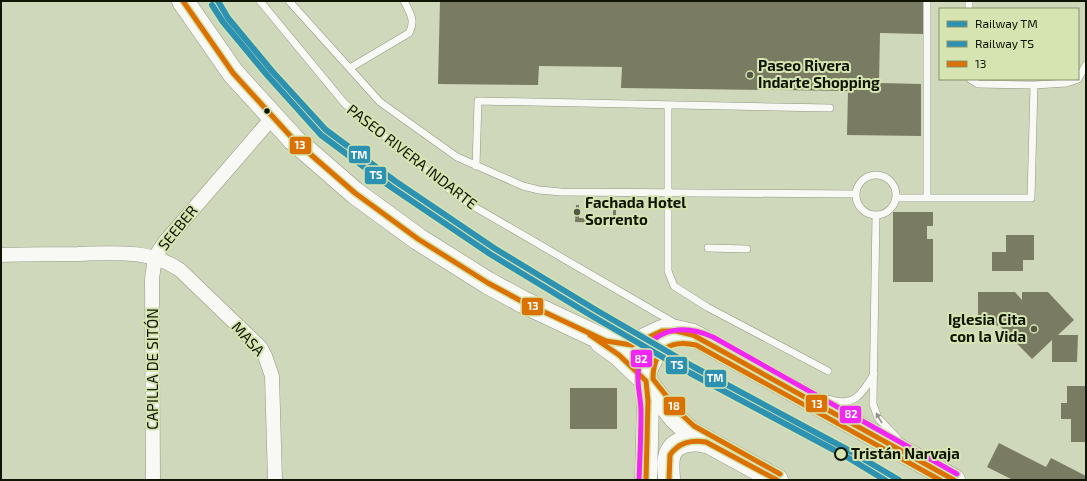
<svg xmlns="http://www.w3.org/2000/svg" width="1087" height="481" font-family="'Exo 2',sans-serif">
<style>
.building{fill:#797b62}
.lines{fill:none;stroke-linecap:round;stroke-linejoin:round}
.lane-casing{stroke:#919781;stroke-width:8}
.street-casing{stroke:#919781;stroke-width:15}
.primary-casing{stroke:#919781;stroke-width:23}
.lane{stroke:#f8f9f5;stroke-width:7}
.street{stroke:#f8f9f5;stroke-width:14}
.primary{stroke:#f8f9f5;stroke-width:22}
.bus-1-casing{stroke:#d5e4b0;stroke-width:8}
.bus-2-casing{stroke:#d5e4b0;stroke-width:8}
.bus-3-casing{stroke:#d5e4b0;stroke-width:8}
.bus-1{stroke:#db7100;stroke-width:5}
.bus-2{stroke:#db7100;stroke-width:5}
.bus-3{stroke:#f226f2;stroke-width:5}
.rail-1-casing{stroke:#d5e4b0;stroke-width:9}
.rail-2-casing{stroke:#d5e4b0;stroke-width:9}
.rail-1{stroke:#2d92b2;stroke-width:6}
.rail-2{stroke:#2d92b2;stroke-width:6}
.oneway{fill:#909288}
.poi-dot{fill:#535944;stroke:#d5e4b0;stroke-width:1.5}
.bus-dot{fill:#101503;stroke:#d5e4b0;stroke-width:1.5}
.stop-dot{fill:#d5e4b0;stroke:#101503;stroke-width:2}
.labels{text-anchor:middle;stroke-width:4;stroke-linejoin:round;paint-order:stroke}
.poi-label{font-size:15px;font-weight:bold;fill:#101503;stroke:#d5e4b0;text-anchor:start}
.street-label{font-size:15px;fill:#101503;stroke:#d5e4b0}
.stop-label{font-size:15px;font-weight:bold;fill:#101503;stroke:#d5e4b0;text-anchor:start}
.line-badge{stroke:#d5e4b0;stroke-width:1.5}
.badge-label{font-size:11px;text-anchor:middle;font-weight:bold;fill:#fff}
</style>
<rect width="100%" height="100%" fill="#d0d8bc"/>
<path class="building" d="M440,1H923V34L880,33L879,83L921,84V136L847,135L848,91L621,88L622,67L539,66L538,85L438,84Z
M613,201H616V223L575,222L576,205H579V218L613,219Z
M893,212H933V226H927V239H933V282H893Z
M1006,235H1034V260H1023V271H992V252H1006Z
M978,292H1015L1022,300V292H1048L1074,320L1058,335H1078L1077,362H1052V340L1032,359L999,325L997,326L989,318L985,322L978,315Z
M1067,386H1086V442H1071V419H1061V403H1067Z
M570,388H617V429H570Z
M999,443L1046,467L1051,458L1086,476V480H1013L987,467Z"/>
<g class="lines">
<defs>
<path id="lane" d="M260,1L345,104L461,199L676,324
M289,1L380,102L457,157L523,186L539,190L561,192L855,194
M969,9V1
M350,68L409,33C416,21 410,13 404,1
M970,79L978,84L1034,85
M1078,79L1086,65
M668,105V271L674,286L707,307L828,371
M476,166L478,101L830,108
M856 195a20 20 0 1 1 40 0a20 20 0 1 1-40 0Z
M896,198H1031L1034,85L1067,83L1078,79
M927,198V1
M876,215L873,404L878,418L897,438
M708,248L747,249
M828,399C854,408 862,394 874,374"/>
<path id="street" d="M1,255C27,254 52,254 78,254C113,253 150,249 180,270L260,347L265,356L272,376L275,480
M153,480L152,279L155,257L164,243L272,118"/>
<path id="primary" d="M183,1L233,73L294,140L355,193L418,239L488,283L523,302L606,341L632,345L662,331H676L693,335L954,480
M601,342L619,355L646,381L675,418L690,432L777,480
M646,480L648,401L646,370L658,346L666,339L676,335
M669,480C669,472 667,462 670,454C675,440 694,439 706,442"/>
</defs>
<use href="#lane" class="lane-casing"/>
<use href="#street" class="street-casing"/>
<use href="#primary" class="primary-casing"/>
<use href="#lane" class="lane"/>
<use href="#street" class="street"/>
<use href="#primary" class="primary"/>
<defs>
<path id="bus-1" d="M183,1L233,73L294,140L355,193L418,239L488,283L523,302L606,341L632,345L662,331H676L693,335L954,480
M590,335L619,355L646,381L648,401L646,480
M669,480L670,455C679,442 691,440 706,442L777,480"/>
<path id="bus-2" d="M780,474L694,426L680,413L653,379C653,350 670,339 696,345L940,480"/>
<path id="bus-3" d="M639,480C640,457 641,435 641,412C641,399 637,386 638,373C643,330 679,322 713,337L957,474"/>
</defs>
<use href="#bus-1" class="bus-1-casing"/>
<use href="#bus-2" class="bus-2-casing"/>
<use href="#bus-3" class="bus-3-casing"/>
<use href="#bus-1" class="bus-1"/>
<use href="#bus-2" class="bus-2"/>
<use href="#bus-3" class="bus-3"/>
<defs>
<path id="rail-1" d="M218,1L228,18L272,71L326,130L395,181L494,248L596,310L694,367L850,451L899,480"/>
<path id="rail-2" d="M212,5L223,22L267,75L321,135L391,187L490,254L592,316L690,373L847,457L885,480"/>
</defs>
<use href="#rail-1" class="rail-1-casing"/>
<use href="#rail-2" class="rail-2-casing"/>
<use href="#rail-1" class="rail-1"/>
<use href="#rail-2" class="rail-2"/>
</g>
<defs><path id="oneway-solid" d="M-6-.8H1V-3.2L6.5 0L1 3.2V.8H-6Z"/></defs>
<use class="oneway" href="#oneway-solid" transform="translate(879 418) rotate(-120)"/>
<g class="poi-dot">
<circle cx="750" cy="75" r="4"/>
<circle cx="577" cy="212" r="4"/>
<circle cx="1034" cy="329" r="4"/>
</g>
<circle class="bus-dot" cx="267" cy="111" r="3.5"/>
<circle class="stop-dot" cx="841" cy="454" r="6"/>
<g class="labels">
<g class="poi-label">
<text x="758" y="71">Paseo Rivera<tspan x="758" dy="17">Indarte Shopping</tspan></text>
<text x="585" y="208">Fachada Hotel<tspan x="585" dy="17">Sorrento</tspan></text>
<text x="1026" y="325" text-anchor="end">Iglesia Cita<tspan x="1026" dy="17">con la Vida</tspan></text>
</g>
<g class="street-label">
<text transform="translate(412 157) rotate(38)" y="5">PASEO RIVERA INDARTE</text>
<text transform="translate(178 228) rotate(-51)" y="5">SEEBER</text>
<text transform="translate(248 339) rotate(48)" y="5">MASA</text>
<text transform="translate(153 369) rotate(-90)" y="5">CAPILLA DE SITÓN</text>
</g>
<g class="stop-label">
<text x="851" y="459">Tristán Narvaja</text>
</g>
</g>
<g class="line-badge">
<rect x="289" y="136" width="23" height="19" rx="4" fill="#db7100"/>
<rect x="348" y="145" width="23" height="19" rx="4" fill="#2d92b2"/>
<rect x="364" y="166" width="23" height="19" rx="4" fill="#2d92b2"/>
<rect x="521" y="297" width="23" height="19" rx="4" fill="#db7100"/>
<rect x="630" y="349" width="23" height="19" rx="4" fill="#f226f2"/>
<rect x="665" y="356" width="23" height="19" rx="4" fill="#2d92b2"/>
<rect x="704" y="369" width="23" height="19" rx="4" fill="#2d92b2"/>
<rect x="805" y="394" width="23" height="19" rx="4" fill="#db7100"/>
<rect x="663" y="396" width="23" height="20" rx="4" fill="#db7100"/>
<rect x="839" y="405" width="23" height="19" rx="4" fill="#f226f2"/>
</g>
<g class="badge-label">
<text x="300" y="149">13</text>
<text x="359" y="159">TM</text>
<text x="376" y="179">TS</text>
<text x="533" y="310">13</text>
<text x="641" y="363">82</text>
<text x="677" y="369">TS</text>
<text x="715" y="382">TM</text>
<text x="817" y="408">13</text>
<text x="674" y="410">18</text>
<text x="851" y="418">82</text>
</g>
<rect width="1087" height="481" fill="none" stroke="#101503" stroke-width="4"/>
<rect x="939" y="8" width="140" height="72" fill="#d5e4b0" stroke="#86916b"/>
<rect x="947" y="21" width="20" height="6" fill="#2d92b2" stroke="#86916b"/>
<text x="975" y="28" font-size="12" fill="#101503">Railway TM</text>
<rect x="947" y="41" width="20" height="6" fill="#2d92b2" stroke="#86916b"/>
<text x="975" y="48" font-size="12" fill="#101503">Railway TS</text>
<rect x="947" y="61" width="20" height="6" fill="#db7100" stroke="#86916b"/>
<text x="975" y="68" font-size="12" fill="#101503">13</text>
</svg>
